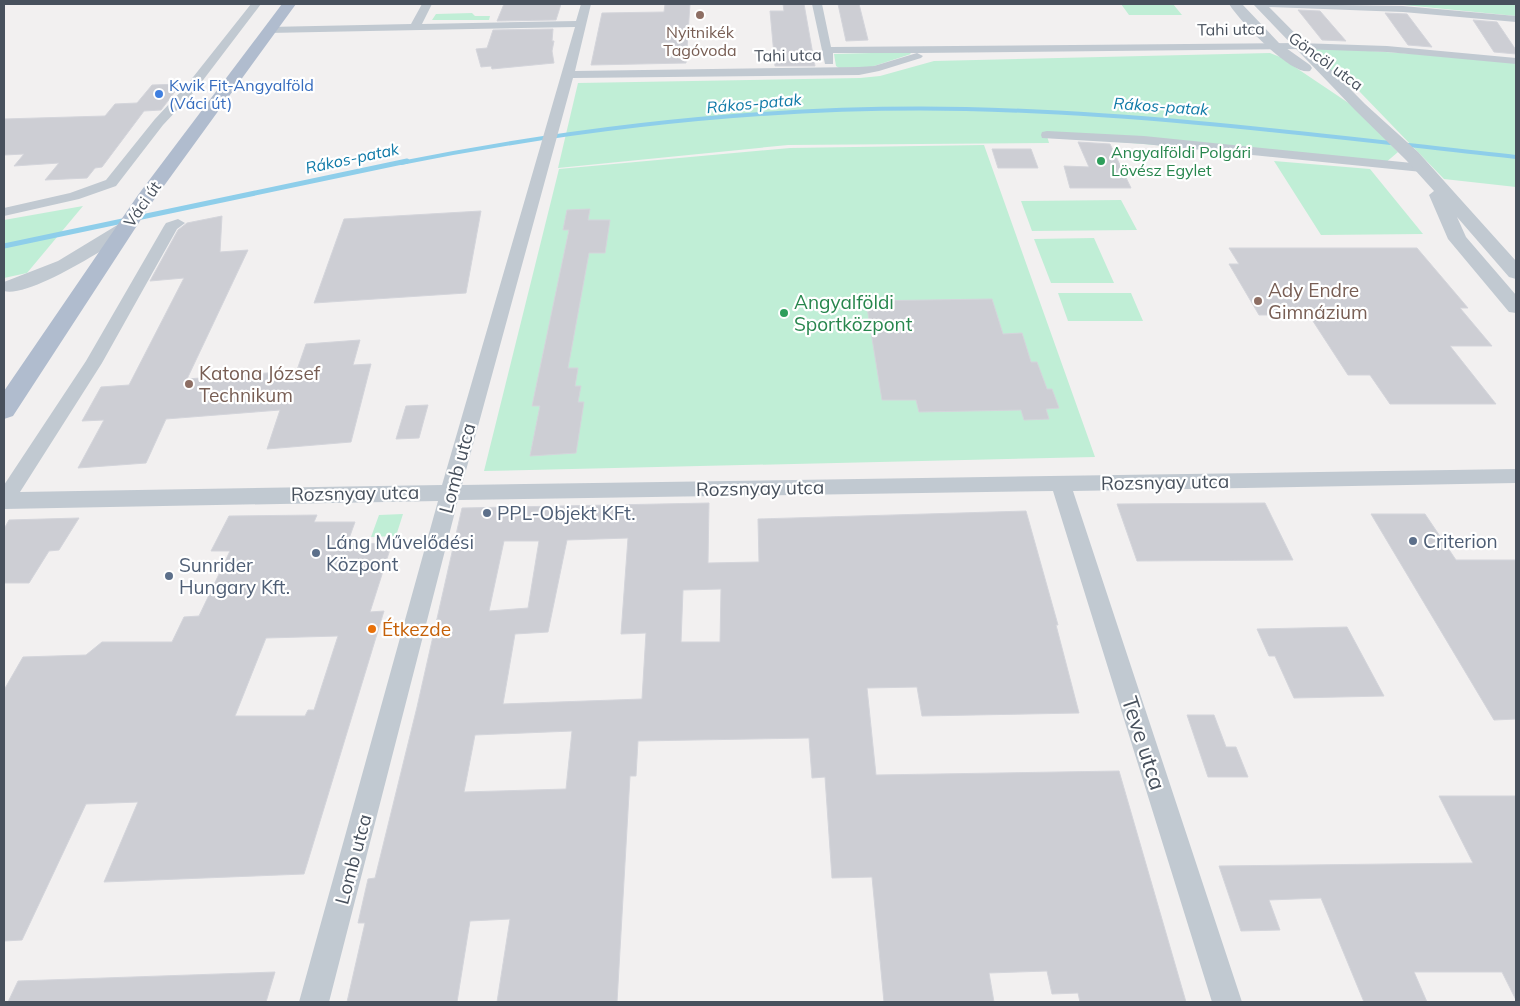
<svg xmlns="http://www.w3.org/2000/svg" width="1520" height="1006" font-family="Mulish,sans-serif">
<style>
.green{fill:#c0eed6}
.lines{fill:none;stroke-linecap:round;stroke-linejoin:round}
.stream-far1{stroke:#8eceea;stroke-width:4}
.stream{stroke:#8eceea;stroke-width:5}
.building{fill:#cdced4;stroke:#d4d5db;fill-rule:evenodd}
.minor{fill:#c1c9d1;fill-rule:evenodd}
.tertiary{fill:#c1c9d1;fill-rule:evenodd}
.primary{fill:#b0bcce;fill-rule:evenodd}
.education-dot{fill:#8d6e63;stroke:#fff;stroke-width:2}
.shop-dot{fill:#3f7fe0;stroke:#fff;stroke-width:2}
.leisure-dot{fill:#2e9e5b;stroke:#fff;stroke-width:2}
.service-dot{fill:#5c6f8a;stroke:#fff;stroke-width:2}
.food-dot{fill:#e8710a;stroke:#fff;stroke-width:2}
.labels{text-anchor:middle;stroke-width:4.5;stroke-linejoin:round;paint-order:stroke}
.far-street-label{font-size:16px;fill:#48515d;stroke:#fff}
.far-education-label{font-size:16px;fill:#785e54;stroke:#fff}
.far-shop-label{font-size:16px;fill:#366cbe;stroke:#fff;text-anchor:start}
.far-water-label{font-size:16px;font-style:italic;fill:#107aa8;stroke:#fff}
.far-leisure-label{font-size:16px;fill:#27864d;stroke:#fff;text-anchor:start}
.education-label{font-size:19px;fill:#785e54;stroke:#fff;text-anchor:start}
.leisure-label{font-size:19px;fill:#27864d;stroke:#fff;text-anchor:start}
.street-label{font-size:19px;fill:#48515d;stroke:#fff}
.service-label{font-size:19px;fill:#4e5e75;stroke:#fff;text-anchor:start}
.food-label{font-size:19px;fill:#c56008;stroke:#fff;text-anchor:start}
.near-street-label{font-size:22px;fill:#48515d;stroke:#fff}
</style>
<rect width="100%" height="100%" fill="#f2f0f0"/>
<path class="green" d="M1121,4H1173L1182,15H1129Z
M1402,4H1516V16L1404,5Z
M472,13L475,16H490L489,20H432L436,14Z
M1299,46L1516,61V187L1444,179L1359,91L1333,81Z
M909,52L911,54L871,67L839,68L836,66L834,54Z
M1270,53L1280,57L1353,106L1398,152L1384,164L1047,136L1049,143L788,145L558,168L578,83L860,78L880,76L934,61Z
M984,145L1095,457L484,471L559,169L790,148Z
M1274,161L1370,169L1423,234L1321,235Z
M1121,200L1137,230L1032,231L1021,201Z
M83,206L27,273L4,278V220Z
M1094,238L1114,283H1051L1034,239Z
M1058,293H1131L1143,321H1068Z
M403,514L396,536L371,537L379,515Z"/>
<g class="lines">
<path class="stream-far1" d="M401,163C587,126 776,105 966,109C1150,113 1333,137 1516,157"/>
<path class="stream" d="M4,246L407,161"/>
</g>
<path class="building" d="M504,4H561L556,20L497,21Z
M665,4H690L686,63L591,65L602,13L664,12Z
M783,4H804L815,66H775L770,11H784Z
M838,4H859L868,40L846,41Z
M1298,10L1320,11L1346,41L1322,40Z
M1385,13L1407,14L1432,47L1408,45Z
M1473,20L1497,22L1516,50V54L1494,52Z
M553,29L552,41H554L552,51L554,63L492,69L491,66L481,67L476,49L487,48L493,30Z
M181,84L161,110L144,111L102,167L95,168L87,178L45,180L59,163L14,166L24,154L4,155V119L105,116L115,104L137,103L152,85Z
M1078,142L1110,144L1131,188H1070L1064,166L1089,167Z
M992,149H1031L1038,168H998Z
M590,209L588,220H610L605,253H589L568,368H578L575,386H581L578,402H584L576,453L530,456L540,406H532L569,230H563L567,210Z
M481,211L466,293L314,303L344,219Z
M222,216L220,252L248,250L187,379L293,371L297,370L306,344L360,340L353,365L371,364L351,442L267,449L280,410L166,419L146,463L78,468L104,420L82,421L101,387L129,385L184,278L150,281L178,230L187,223Z
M1229,248H1417L1468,308H1460L1492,346H1450L1496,404H1390L1370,375H1348L1309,315H1259L1229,264H1239Z
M992,299L1003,334L1022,333L1031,362H1037L1047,389H1052L1059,408L1046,409L1049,419L1024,420L1021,410L919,412L916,400H882L866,301Z
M428,405L419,438L396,439L406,406Z
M709,503L708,563L759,562L758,519L1026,511L1058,625H1056L1079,713L922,716L917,687L867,688L876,775L1119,771L1186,1002H1080L1078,993L1052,994L1047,971L989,973L994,1002H884L872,877L832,878L825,777L812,778L809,738L638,741L636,776H630L617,1002H497L510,919L470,921L457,1002H347L365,923H358L368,879L375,878L417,707L462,508ZM628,538L621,634L646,633L642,699L503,704L515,634L548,632L567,540ZM504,541H539L528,608L489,611ZM721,589L720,642H681L683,590ZM572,731L566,789L464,792L475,735Z
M1265,503L1293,560L1137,561L1117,504Z
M1371,514H1425L1456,560H1516V719L1494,720Z
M317,515L314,522H355L347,544L392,543L370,612L384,611L304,874L104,882L138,802L86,804L22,940L4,941V690L23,657L86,655L102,642H172L184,617L199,616L230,551H211L229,516ZM338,636L314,710H308L305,716H235L266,638Z
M79,518L59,550L49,551L29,583H4V529L9,520Z
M1347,627L1384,696L1294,698L1275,656H1269L1257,629Z
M1187,715H1214L1226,747H1236L1248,777H1208Z
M1439,796H1516V1000L1502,972H1414L1427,1002H1364L1321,898L1269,900L1280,930L1241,931L1219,866L1473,863Z
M275,972L266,1002H8L18,981Z"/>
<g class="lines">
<path class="minor" d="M251,4H261L194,92L163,125L116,186L79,199L4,216V208L70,193L106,180L155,119L186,86Z
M422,4H432L422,24L576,21L581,4H591L575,71L859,67L874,66L917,53H833V64H825L812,4H822L831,47L1299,43L1387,46L1516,58V64L1387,52L1299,49L917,53L923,56L921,58L879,71L859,75L573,78L462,485L1516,469V483L1073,491L1242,1002H1212L1053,491L458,500L329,1002H299L438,501L4,509V485L86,361L164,226L166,223L178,219L185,223L177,229L102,363L20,492L442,485L575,27L268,33L263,30L268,27L411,24Z
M1263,4L1403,6L1516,16V22L1403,12L1268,7Z
M1047,131L1144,136L1422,164L1429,168L1422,172L1144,144L1042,138L1041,135L1042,132Z"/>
<path class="tertiary" d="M1229,4H1242L1279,43L1310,65L1312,68L1310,71C1291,76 1239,20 1229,4Z
M1253,4H1266L1365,104L1418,152L1516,261V279L1509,277L1457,217L1466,237L1516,295V313L1509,312L1448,239L1429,195L1434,191L1406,160L1355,110Z
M125,222L131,224L134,228L131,232C108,247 29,298 4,291V282L58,261L119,224Z"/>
<path class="primary" d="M282,4H296L153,201L13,416L4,419V391L138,195Z"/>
</g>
<g class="education-dot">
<circle cx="700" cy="15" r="5"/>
<circle cx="1258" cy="301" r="5"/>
<circle cx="189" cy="384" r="5"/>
</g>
<circle class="shop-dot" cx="159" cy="94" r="5"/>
<g class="leisure-dot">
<circle cx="1101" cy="161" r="5"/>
<circle cx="784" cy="313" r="5"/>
</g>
<g class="service-dot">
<circle cx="487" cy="513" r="5"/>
<circle cx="1413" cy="541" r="5"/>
<circle cx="316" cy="553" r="5"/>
<circle cx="169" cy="576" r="5"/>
</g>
<circle class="food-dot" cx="372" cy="629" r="5"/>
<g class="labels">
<g class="far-street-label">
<text transform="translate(1231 29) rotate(-1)" y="6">Tahi utca</text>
<text transform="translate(788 55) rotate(-1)" y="6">Tahi utca</text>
<text transform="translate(1326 61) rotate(36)" y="6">Göncöl utca</text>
<text transform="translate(142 204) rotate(-55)" y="6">Váci út</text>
</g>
<g class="far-education-label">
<text x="700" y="38">Nyitnikék<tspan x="700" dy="18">Tagóvoda</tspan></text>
</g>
<g class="far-shop-label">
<text x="169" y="91">Kwik Fit-Angyalföld<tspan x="169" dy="18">(Váci út)</tspan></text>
</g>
<g class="far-water-label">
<text transform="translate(754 103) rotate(-5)" y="6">Rákos-patak</text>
<text transform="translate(1161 106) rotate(4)" y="6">Rákos-patak</text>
<text transform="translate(352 158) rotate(-12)" y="6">Rákos-patak</text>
</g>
<g class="far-leisure-label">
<text x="1111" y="158">Angyalföldi Polgári<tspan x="1111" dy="18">Lövész Egylet</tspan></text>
</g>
<g class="education-label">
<text x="1268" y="297">Ady Endre<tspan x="1268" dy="22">Gimnázium</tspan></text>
<text x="199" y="380">Katona József<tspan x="199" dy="22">Technikum</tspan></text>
</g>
<g class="leisure-label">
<text x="794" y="309">Angyalföldi<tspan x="794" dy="22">Sportközpont</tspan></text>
</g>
<g class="street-label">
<text transform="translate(457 468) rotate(-75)" y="7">Lomb utca</text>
<text transform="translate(1165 482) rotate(-1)" y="7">Rozsnyay utca</text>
<text transform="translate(760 488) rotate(-1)" y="7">Rozsnyay utca</text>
<text transform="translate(355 493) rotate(-1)" y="7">Rozsnyay utca</text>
<text transform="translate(353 859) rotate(-75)" y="7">Lomb utca</text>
</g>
<g class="service-label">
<text x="497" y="520">PPL-Objekt KFt.</text>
<text x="1423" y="548">Criterion</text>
<text x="326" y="549">Láng Művelődési<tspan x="326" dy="22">Központ</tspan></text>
<text x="179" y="572">Sunrider<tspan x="179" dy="22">Hungary Kft.</tspan></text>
</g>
<g class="food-label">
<text x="382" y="636">Étkezde</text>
</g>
<g class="near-street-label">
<text transform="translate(1144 743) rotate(72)" y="8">Teve utca</text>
</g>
</g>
<rect width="1520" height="1006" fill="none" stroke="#48515d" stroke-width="10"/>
</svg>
